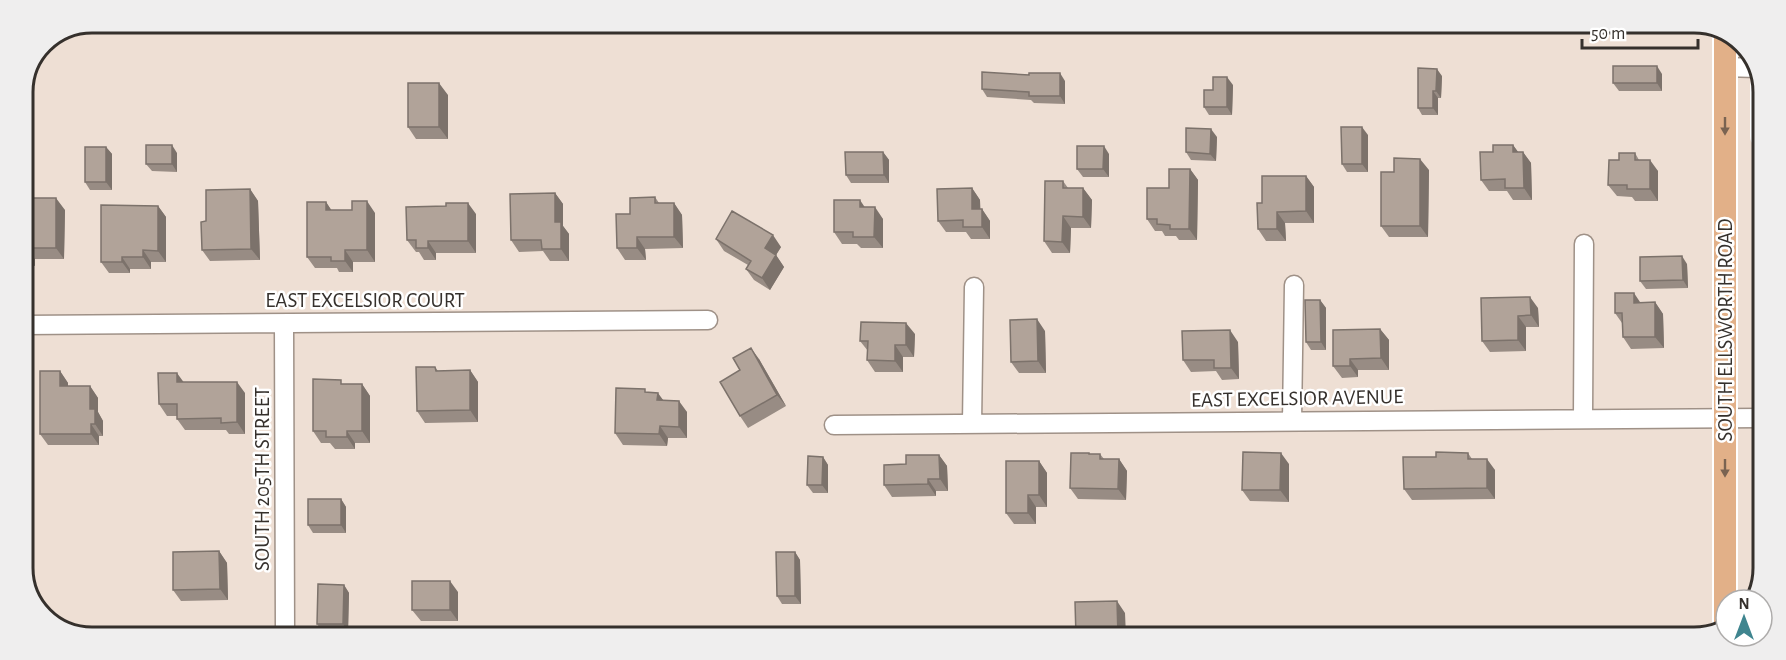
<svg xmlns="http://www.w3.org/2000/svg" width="1786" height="660" font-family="'Alegreya Sans',sans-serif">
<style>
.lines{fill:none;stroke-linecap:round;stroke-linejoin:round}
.minor-casing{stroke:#9f9187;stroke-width:21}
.major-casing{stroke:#fff;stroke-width:26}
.minor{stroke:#fff;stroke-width:18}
.major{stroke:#e2b088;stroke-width:22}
.wall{fill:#988c84}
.shaded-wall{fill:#7c726b}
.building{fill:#b1a399;stroke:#7c726b;stroke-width:1.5}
.oneway{fill:#7a6351}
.labels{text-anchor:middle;stroke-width:5;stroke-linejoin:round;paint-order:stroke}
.street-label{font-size:21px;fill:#35302c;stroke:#fff}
.rim{fill:none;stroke:#35302c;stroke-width:3}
</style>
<rect width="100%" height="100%" fill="#eedfd4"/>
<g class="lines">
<defs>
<path id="minor" d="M1725,67L1756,68
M284,324L285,634
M23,325L708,320
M1583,418L1584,244
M1292,421L1294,285
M972,424L974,287
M834,425L1761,418"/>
<path id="major" d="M1763,86V136
M1725,628V33"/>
</defs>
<use href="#minor" class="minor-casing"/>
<use href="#major" class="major-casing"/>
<use href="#minor" class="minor"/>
<use href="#major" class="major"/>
</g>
<path class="wall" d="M1662,74V91H1619L1613,83Z
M1442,76L1441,98H1438V115H1422L1418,108Z
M1065,81V104L1034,103L1031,100L987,97L982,89Z
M1233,85L1232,115H1209L1204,107L1213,90Z
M448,95V139H416L408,127Z
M23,103L27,109V140H23Z
M1368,135V172H1347L1342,164Z
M1217,137L1216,161L1191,160L1186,152Z
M1513,145L1518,152H1523L1531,163L1532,200H1513L1507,191H1489L1481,180L1493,152Z
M106,147L112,154V190H90L85,182Z
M883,152L889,160V183H851L846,175Z
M177,153V172L152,171L146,164Z
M1635,153L1639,160L1658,171V201H1635L1632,197L1617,196L1608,185L1619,160Z
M1109,154V177H1083L1077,169Z
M1190,169L1198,180L1197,240H1179L1176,236H1165L1162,231H1155L1147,219L1169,188Z
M1429,170L1428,237H1389L1381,226Z
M1306,176L1314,187V223H1285L1286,241H1266L1258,229L1262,203Z
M1063,181L1068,188H1083L1092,200L1091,228H1071L1070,253H1052L1044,241Z
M972,188L980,200V209H982L990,221V239H971L966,232H946L938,221Z
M250,189L258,201L260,260L210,261L202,250L206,221Z
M555,193L563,204V226L569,234V261H550L543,251L519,252L511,240Z
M655,197L659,203H674L682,215L683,248L645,249L646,260H625L617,248L630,214Z
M23,198L65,210L64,259H35V266H23Z
M326,202L331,210L375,213V262H353V272H339L337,268H315L307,257Z
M158,206L166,217V262H151V269H130V273H109L101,262Z
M865,207L883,219V248H861L857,244H842L834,232Z
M476,214V253H436V260H424L419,252H416L407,240Z
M716,239L781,247L776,255L784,267L770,290L754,280L746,269L748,265L724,251Z
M1687,264L1688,288L1646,289L1640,281Z
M1481,298L1538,308L1539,327H1526V351L1490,352L1482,341Z
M1320,300L1326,308V350H1311L1306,342Z
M1655,302L1663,314L1664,348L1631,349L1623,337L1622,323L1615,313L1640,303Z
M1380,329L1389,340V370H1358V377L1342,378L1333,366Z
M1045,331L1046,373H1019L1011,362Z
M915,334L914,357H903V372H875L867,360L868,351L860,341Z
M1238,342L1239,379L1222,380L1216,371L1191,372L1183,360Z
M759,359L786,406L748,428L740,416Z
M435,367L438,371L470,370L478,382V422L425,423L417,411Z
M60,371L68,383V386H90L98,398V412L103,421V436H99V445H48L40,434Z
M183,382L245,393V434H229L226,430H185L177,419V416H167L159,404Z
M344,384H362L370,396V443H355V449H335L330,443H321L313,431Z
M647,392L687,412V438H668L667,446L623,445L615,433Z
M1089,453L1090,454H1100L1104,459H1119L1127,471L1126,500L1078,499L1070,488Z
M1468,453L1472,459L1495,470V499L1412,500L1404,489L1436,457Z
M939,455L947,466L948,491H936V496L892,497L884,485L906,464Z
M823,457L828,465V493H813L807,485Z
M1039,461L1047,473V507H1036V524H1014L1006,513Z
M1289,464V502L1250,501L1242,490Z
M341,499L346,507V533H313L308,525Z
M219,551L227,563L228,600L181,601L173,590Z
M795,552L800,560L801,604H782L777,596Z
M344,585L349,593L348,632H323L317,624Z
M458,592V621H421L412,610Z"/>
<path class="shaded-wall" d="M1657,66L1662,74V91L1657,83Z
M1437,69L1442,76L1441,98L1436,91Z
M1060,73L1065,81V104L1060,96Z
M1227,77L1233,85L1232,115L1227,107Z
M439,83L448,95V139L439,127Z
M1433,91L1438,98V115L1433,108Z
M23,103L27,109V140L23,134Z
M1362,127L1368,135V172L1362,164Z
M1211,129L1217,137L1216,161L1210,154Z
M172,145L177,153V172L172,164Z
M1513,145L1521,156L1513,152Z
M1104,146L1109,154V177L1103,169Z
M106,147L112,154V190L106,182Z
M883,152L889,160V183L884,175Z
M1523,152L1531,163L1532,200L1524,188Z
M1420,159L1429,170L1428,237L1420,226Z
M1650,160L1658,171V201L1650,189Z
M1190,169L1198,180L1197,240L1189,229Z
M1306,176L1314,187V223L1306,211Z
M972,188L980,200L981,221L972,209Z
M1083,188L1092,200L1091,228L1083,217Z
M250,189L258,201L260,260L251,249Z
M555,193L563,204V226L569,234V261L561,249L555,222Z
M56,198L65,210L64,259L56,248Z
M860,200L868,212L860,207Z
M367,201L375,213V262L367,250Z
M326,202L334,214L326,210Z
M468,203L476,214V253L468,241Z
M674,203L682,215L683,248L674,237Z
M158,206L166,217V262L158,251Z
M875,207L883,219V248L874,237Z
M982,209L990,221V239L982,227Z
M1277,212L1285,223L1286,241L1277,229Z
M1063,216L1071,228L1070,253L1062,242Z
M773,235L781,247L776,255L784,267L770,290L762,278L765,248Z
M637,237L645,249L646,260L637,248Z
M428,241L436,253V260L428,248Z
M27,248L35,259V266L27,255Z
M143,250L151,262V269L143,257Z
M345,250L353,262V272L345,261Z
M1682,256L1687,264L1688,288L1683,280Z
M122,257L130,269V273L122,262Z
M1634,293L1642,305L1634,303Z
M1530,297L1538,308L1539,327L1531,315Z
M1320,300L1326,308V350L1321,342Z
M1655,302L1663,314L1664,348L1655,337Z
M1518,316L1526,327V351L1518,340Z
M1037,319L1045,331L1046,373L1038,361Z
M906,323L915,334L914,357L906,345Z
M1380,329L1389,340V370L1381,358Z
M1230,330L1238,342L1239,379L1231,368Z
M895,345L903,357V372L895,361Z
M751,348L759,359L786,406L777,395Z
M1350,359L1358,370V377L1350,366Z
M470,370L478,382V422L470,410Z
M60,371L68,383V398L60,386Z
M177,373L185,384L177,382Z
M237,382L245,393V434L237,422Z
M362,384L370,396V443L362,431Z
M90,386L98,398V412L103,421V436L95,424L90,409Z
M658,393L666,404L657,400Z
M679,401L687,412V438L679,427Z
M91,424L99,436V445L91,434Z
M660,426L668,438L667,446L659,434Z
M347,431L355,443V449L347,437Z
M1281,453L1289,464V502L1280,490Z
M939,455L947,466L948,491L940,479Z
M823,457L828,465V493L822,485Z
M1119,459L1127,471L1126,500L1118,489Z
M1487,459L1495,470V499L1487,488Z
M1039,461L1047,473V507L1039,495Z
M928,479L936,491V496L928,484Z
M1028,495L1036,507V524L1028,513Z
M341,499L346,507V533L341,525Z
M219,551L227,563L228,600L220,589Z
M795,552L800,560L801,604L795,596Z
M450,581L458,592V621L450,610Z
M344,585L349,593L348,632L343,624Z
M1117,601L1125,613L1126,636H1118Z"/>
<path class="building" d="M1613,66H1657V83H1613Z
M1418,68L1437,69L1436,91H1433V108H1418Z
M982,72L1029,75V73H1060V96H1029V92L982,89Z
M1213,77H1227V107H1204V90H1213Z
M408,83H439V127H408Z
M1341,127H1362V164H1342Z
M1186,128L1211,129L1210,154L1186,152Z
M146,145H172V164H146Z
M1493,145H1513V152H1523L1524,188H1505V179L1481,180L1480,152H1493Z
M1077,146H1104L1103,169H1077Z
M85,147H106V182H85Z
M845,152H883L884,175H846Z
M1619,153H1635V160H1650V189H1627V185H1608L1609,160H1619Z
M1394,158L1420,159V226H1381V172H1394Z
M1169,169H1190L1189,229H1170V225L1157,224V219H1147V188H1169Z
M1262,176H1306V211L1277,212V229H1258L1257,203H1262Z
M1045,181H1063V188H1083V217L1063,216L1062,242L1044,241Z
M972,188V209H982V227H963V220L938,221L937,189Z
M250,189L251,249L202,250L201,222L206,221V190Z
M555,193V222H561V249H542L541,240H511L510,194Z
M655,197V203H674V237H637V248H617L616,214H630V198Z
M23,198H56V248H27V255H23Z
M834,200H860V207H875L874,237H853V232H834Z
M352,201H367V250H345V261H331V257H307V202H326V210H352Z
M446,203H468V241H428V248H416V240H407L406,207L446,206Z
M101,205L158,206V251L143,250V257H122V262H101Z
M732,211L773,235L765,248L776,255L762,278L746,269L751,261L716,239Z
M1682,256L1683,280L1640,281V257Z
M1615,293H1634V303L1655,302V337H1623L1622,313H1615Z
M1530,297L1531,315L1518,316V340L1482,341L1481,298Z
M1305,300H1320L1321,342H1306Z
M1037,319L1038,361L1011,362L1010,320Z
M861,322L906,323V345H895V361L867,360L868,341H860Z
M1380,329L1381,358L1350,359V366H1333V330Z
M1230,330L1231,368H1214V360H1183L1182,331Z
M751,348L777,395L740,416L720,382L740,370L733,358Z
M416,367H435L436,371L470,370V410L417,411Z
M40,371H60V386H90V409H95V424H91V434H40Z
M158,373H177V382H237V422L221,423V418L177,419V404H159Z
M313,379L341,380V384H362V431H347V437H326V431H313Z
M616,388L645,389V392L658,393L657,400L679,401V427L660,426L659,434L615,433Z
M1243,452L1281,453L1280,490H1242Z
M1436,452L1468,453V459H1487V488L1404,489L1403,457H1436Z
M1071,453H1089V454H1100V459H1119L1118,489L1070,488Z
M906,455H939L940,479H928V484L884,485V465L906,464Z
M808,456L823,457L822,485H807Z
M1006,461H1039V495H1028V513H1006Z
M308,499H341V525H308Z
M219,551L220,589L173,590V552Z
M776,552H795V596H777Z
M412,581H450V610H412Z
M318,584L344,585L343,624H317Z
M1117,601L1118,636H1076L1075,602Z
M664,629H688V635H664Z"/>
<defs><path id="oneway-solid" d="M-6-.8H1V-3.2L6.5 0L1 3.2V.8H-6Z" transform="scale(1.5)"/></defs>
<g class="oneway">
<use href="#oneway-solid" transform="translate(1725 126) rotate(90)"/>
<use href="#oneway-solid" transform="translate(1725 468) rotate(90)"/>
</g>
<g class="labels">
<g class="street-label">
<text x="365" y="307">EAST EXCELSIOR COURT</text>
<text transform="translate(1725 330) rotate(-90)" y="7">SOUTH ELLSWORTH ROAD</text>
<text transform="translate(1297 398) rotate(-1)" y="7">EAST EXCELSIOR AVENUE</text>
<text transform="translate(262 479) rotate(-90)" y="7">SOUTH 205TH STREET</text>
</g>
</g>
<path d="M0 0H1786V660H0ZM92 33H1694A59 59 0 0 1 1753 92V568A59 59 0 0 1 1694 627H92A59 59 0 0 1 33 568V92A59 59 0 0 1 92 33Z" fill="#efeeee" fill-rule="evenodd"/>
<path class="rim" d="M92 33H1694A59 59 0 0 1 1753 92V568A59 59 0 0 1 1694 627H92A59 59 0 0 1 33 568V92A59 59 0 0 1 92 33Z"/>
<g transform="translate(1744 618)"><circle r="28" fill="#ffffff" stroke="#aeacab" stroke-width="1.5"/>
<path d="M0-4.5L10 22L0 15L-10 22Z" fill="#3f858f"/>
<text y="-9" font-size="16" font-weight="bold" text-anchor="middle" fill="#35302c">N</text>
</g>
<path d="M1582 39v9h116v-9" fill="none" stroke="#35302c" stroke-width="3"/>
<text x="1591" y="39" font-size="18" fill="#35302c" stroke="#ffffff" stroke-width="4.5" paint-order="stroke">50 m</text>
</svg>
